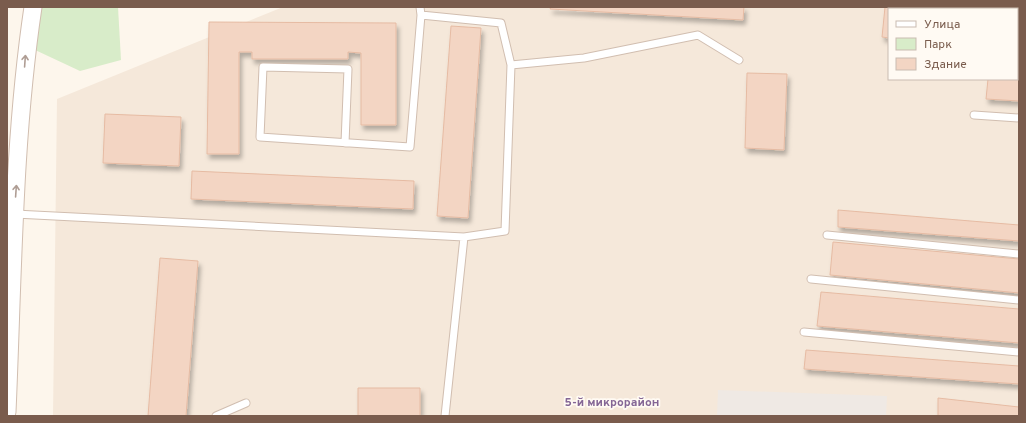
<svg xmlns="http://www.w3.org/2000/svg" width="1026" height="423" font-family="Overpass,sans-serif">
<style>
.residential{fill:#f5e8da;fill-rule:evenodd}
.industrial{fill:#efe9e4}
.green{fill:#d8ecc9}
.building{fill:#f3d5c3;stroke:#e6bba3;filter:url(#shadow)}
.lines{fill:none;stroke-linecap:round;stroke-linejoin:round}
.service-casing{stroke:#d1beb0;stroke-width:9}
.tertiary-casing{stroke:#d1beb0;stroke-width:19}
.service{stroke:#fff;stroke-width:7}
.tertiary{stroke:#fff;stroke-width:17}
.oneway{stroke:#af9d94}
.labels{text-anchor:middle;stroke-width:3.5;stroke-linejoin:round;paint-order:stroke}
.neighbourhood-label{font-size:12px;font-weight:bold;fill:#846695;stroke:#fffaf3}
</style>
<defs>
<filter id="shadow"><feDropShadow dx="2.5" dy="4.5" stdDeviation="2" flood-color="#0004"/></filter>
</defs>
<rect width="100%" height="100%" fill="#fdf6ec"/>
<path class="residential" d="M283,7H1019V416H53L57,99ZM889,9H1017V79H889Z"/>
<path class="industrial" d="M718,390L887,396L886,416H717Z"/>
<path class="green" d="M41,7H118L121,60L80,71L33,49Z"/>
<path class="building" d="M551,7H744L743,20L550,9Z
M885,7H1019V101L986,99L988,79H1017V59L1019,48L1017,47V9H889V38L882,37Z
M209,22L396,23V125H361V53L348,52V59H252V52H239V154H207Z
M451,26L481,28L468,218L437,216Z
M747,73L787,74L784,150L745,148Z
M105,114L181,117L179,166L103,163Z
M192,171L414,181L413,209L191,199Z
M838,210L1019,225V241L838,227Z
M833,242L1019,259V293L830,275Z
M160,258L198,261L186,416H148Z
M821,292L1019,309V343L817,326Z
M806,350L1019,366V384L804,369Z
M358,388H420V416H358Z
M938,398L1019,407V416H938Z"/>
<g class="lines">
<defs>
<path id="service" d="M421,15L501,23L511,65
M974,115L1019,118
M345,143L348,69L263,67L260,137L410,147L421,15L420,7
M15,214L464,237L505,231L511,65L584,58L698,35L739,60
M827,235L1019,254
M811,279L1019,300
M804,332L1019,352
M216,416L246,403
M445,416L464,237"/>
<path id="tertiary" d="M7,412C13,277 13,141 33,7"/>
</defs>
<use href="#service" class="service-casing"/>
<use href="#tertiary" class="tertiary-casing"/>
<use href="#service" class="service"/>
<use href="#tertiary" class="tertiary"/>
</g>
<defs><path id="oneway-shaft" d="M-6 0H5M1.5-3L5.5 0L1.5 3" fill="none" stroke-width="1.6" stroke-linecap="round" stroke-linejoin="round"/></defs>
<g class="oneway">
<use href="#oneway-shaft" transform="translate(25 61) rotate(-86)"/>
<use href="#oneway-shaft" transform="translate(16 191) rotate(-86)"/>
</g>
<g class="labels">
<g class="neighbourhood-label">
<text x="612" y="406">5-й микрорайон</text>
</g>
</g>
<rect width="1026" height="423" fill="none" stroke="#7a5c4d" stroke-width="16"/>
<rect x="888" y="8" width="130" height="72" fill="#fffaf3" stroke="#cabbb1"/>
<rect x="896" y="21" width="20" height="6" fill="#ffffff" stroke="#cabbb1"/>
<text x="924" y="28" font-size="12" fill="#7a5c4d">Улица</text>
<rect x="896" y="38" width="20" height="12" fill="#d8ecc9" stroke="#cabbb1"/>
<text x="924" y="48" font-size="12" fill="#7a5c4d">Парк</text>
<rect x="896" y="58" width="20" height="12" fill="#f3d5c3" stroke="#cabbb1"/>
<text x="924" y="68" font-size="12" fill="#7a5c4d">Здание</text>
</svg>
